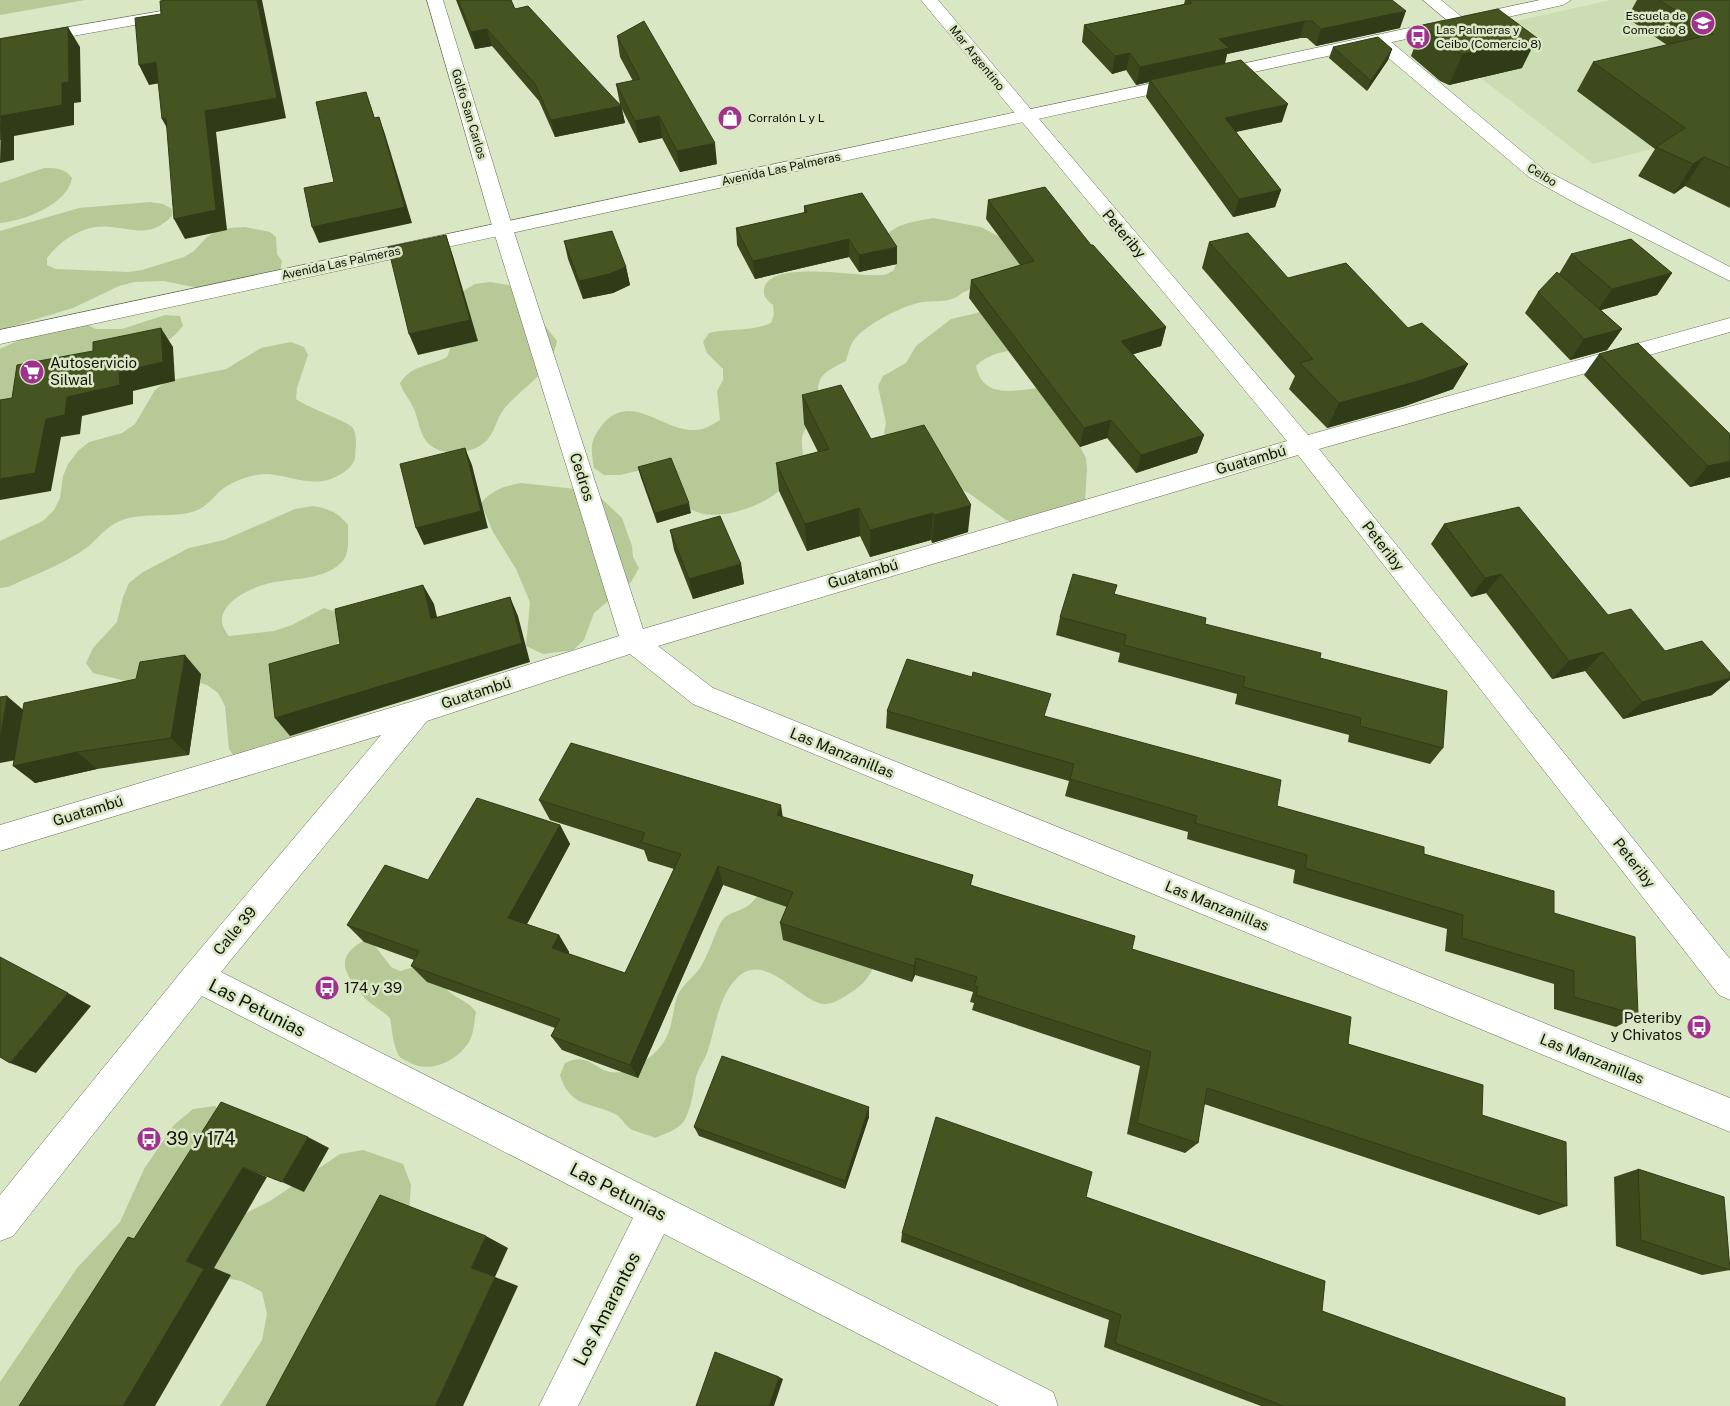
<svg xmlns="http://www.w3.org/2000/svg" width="1730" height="1406" font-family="'Public Sans',sans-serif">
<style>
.built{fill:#cdddb3}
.green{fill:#b7c997}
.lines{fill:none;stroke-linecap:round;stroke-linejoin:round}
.street-casing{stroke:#646f51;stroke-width:1}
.secondary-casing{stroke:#646f51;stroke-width:1}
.street{fill:#fff;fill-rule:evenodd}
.secondary{fill:#fff;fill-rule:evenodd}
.wall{fill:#3b491d}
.shaded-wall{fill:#303c18}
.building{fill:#455522;stroke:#303c18}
.labels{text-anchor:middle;stroke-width:5;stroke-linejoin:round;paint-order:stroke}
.far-poi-label{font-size:12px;fill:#101408;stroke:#dae7c4;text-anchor:start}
.far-street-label{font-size:12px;fill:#101408;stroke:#dae7c4}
.street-label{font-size:15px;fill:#101408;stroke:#dae7c4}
.poi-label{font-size:15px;fill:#101408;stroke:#dae7c4;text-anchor:start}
.near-street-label{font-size:18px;fill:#101408;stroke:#dae7c4}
.near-poi-label{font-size:18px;fill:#101408;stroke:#dae7c4;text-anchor:start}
</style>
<rect width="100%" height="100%" fill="#dae7c4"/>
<path class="built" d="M1611,0H1730V129L1593,164L1431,40Z"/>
<path class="green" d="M0,0H85L0,15Z
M44,168C56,168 65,168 72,178C68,204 24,221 0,223V183Z
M150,202L163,204L172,209V216C150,238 137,229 110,227C85,224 62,239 47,258V265L56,269L128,272L142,270L184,257L194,251L207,237L217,231L230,228L245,227L270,232L276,237L277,254L282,261L280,271L208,290L164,281L134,282L119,286L73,308L0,330V231L79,208Z
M933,218L981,227L1039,258L962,293C949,305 934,299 918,303C900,307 862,326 852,343C849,348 848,355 846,361C816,376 816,378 820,412C802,432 799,432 804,460C796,469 789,481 780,490C762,507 713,524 691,509C676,499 663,481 650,468L620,475H604L594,468C591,448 589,442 602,425C631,390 663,432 695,430C704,430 712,425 720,420L717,391L723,380V369L707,353L703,342L709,333C730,328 750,332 771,323L774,314L773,305C768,301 763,297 764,290C767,258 861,278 883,275C886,275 890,272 893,271L897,263L883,249L882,240C895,223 913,222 933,218Z
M490,282L514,286L557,341C551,374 523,386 504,409C496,419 495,433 485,442C472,454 442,457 429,444C419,435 419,420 414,409C410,399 403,393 400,383C413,364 429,367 447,357L454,339L453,297L475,284Z
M987,308L1025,349C1006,351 990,352 976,366C983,400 1015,390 1040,388L1075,437L1086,458L1087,470L1085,502L1066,522L1055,528H1037L1006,520L970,494L934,474L889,442L884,433L886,423L878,386L883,376L906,363L916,346L951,319L977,313Z
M165,315L180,316L183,326L175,335L163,344L0,413V349L45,328L86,324L96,329H122Z
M291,342L304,347L308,355L297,388L296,399C308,408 347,421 353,428C356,433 356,441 356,446C355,451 356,457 354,461C351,467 346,471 341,474C315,490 294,476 268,474C251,474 232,481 219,492C211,500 204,509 192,512C168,519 137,510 114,524C105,529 97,539 89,546C65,564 34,575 8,587L0,588V541L43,521L54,510L60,498L63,476L68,464L78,451L89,442L122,433L135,424L155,390L167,381L226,369L261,348Z
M521,483L585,490L601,498L622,518L632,546L633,557L639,568L631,582L594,613L584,640L573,650L543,654L526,646L530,602L516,569L493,532L481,503C493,490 504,486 521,483Z
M313,506C329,509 338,512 348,525C348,536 350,554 342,562C320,584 283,576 257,587C236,595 209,613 229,636L274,631L292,625L324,608L340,613V640L330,652L314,715L318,728L306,744L238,762L229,749L225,706L218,693L207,685L190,680L138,684L93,673L86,663L93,648L117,622L123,597L129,583L143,572L189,548L224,540L295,509Z
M765,884L873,968C867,981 860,987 847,995C840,999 832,1005 823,1004C799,1001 766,951 738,977C718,996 716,1027 707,1053C704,1061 698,1069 696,1077C693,1092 692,1107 684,1121C678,1130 664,1134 655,1138C647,1134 635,1132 629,1128C624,1123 621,1117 615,1114C591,1102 570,1108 560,1075L565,1063C595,1048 598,1085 632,1068C652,1058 666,1046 671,1024C674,1013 674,1001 680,991C686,982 694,976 700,968C709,954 713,937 721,922C727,912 736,913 746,907C755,902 760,892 765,884Z
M363,941L373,943L391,967L400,971C432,960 431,976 451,993C460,1000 469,1002 476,1012C474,1022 474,1033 469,1042C456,1062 429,1074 409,1062C405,1060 402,1059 399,1056C393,1045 392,1030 390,1018C383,1011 375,1007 368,1001C363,997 359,991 355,986C340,966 341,954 363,941Z
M215,1106L227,1122L224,1209L246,1213L270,1201L340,1154L363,1150L403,1164L411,1185L409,1212L303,1406H220L262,1340L267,1314L262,1292L241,1281L220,1277L45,1406H0V1382L77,1268L120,1222L144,1169L174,1125L193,1109Z"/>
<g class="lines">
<defs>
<path id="street" d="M427,0H443L513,229L643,629L1287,441L921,0H938L1308,435L1730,318V332L1319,449L1730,959V1000L1719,995L1298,455L658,646L713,688L1730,1098V1132L693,704L630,654L427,721L221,972L1053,1392L1058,1406H999L664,1234L578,1406H539L633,1218L202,996L13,1236L0,1241V1195L186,966L381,735L0,851V825L417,700L619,636L493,229Z
M1423,0H1441L1468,22L1466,26H1454Z
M173,9L179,11L181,14L179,17L0,49V39Z
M1378,35L1384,36L1543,169L1730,267V281L1575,203L1529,177L1372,44L1370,40L1372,36Z"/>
<path id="secondary" d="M1540,0H1571L1563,5L0,344V330Z"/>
</defs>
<use href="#street" class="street-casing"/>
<use href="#secondary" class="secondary-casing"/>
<use href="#street" class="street"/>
<use href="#secondary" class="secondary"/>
</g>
<path class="wall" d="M456,0H511L515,9L620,104L616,84L633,81L620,57L617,36L717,164L680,172L662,138L639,143L622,109L625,123L555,137L539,101L492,46L475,49Z
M1185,0H1392L1400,28L1316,46L1307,38H1300L1227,54L1225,64L1282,122L1236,132L1281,190L1275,207L1233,217L1146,97L1149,82L1136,85L1126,70L1112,74L1082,42L1084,25L1184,4Z
M1637,0H1730V208L1685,186L1674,194L1638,176L1655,149L1577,91L1593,62L1667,45L1627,18Z
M1423,25L1522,68L1449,85L1440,81L1411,56Z
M1333,47L1392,49L1388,60L1367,91L1329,58Z
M988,200L1091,245L1166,327L1161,346L1133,354L1204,435L1197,453L1136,473L1107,438L1080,447L969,298L971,280L1020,265L986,219Z
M804,206L897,264L859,272L849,257L755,279L737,245L736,228L804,213Z
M564,241L626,267L630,285L613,293L583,299L568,259Z
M1209,242L1288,278L1408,328L1468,364L1453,389L1405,406L1327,428L1289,389L1295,376L1202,268Z
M1571,254L1672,273L1657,295L1601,310L1622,329L1607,350L1570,360L1525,313L1538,292L1559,274Z
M1599,354L1730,477L1690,487L1584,375Z
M802,395L871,439L968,532L932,543L931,540L870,557L860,536L807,551L779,491L776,463L818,452L804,424Z
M638,467L691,513L657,523L641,478Z
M1444,524L1608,615L1665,651L1712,695L1623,719L1585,671L1552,679L1486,593L1471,597L1431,544Z
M670,530L741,564L744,584L693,599L674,550Z
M1114,594L1205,624L1320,658L1443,748L1430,764L1348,742L1349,735L1235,704L1237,694L1118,662L1120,653L1056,635L1060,617Z
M201,674L189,755L97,769L35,783L14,760L23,709Z
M887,711L1045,716L1277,806L1424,854L1554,913L1638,1015L1616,1027L1554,1009V984L1445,951L1447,929L1293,883L1295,870L1187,839L1188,832L1065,796L1069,781L886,728Z
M539,800L783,817L973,875L971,885L1132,949L1348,1044L1482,1115L1567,1206L1539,1215L1204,1104L1198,1143L1185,1153L1127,1134L1140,1066L972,1010L974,1003L970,1002L973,992L915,975L912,982L783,940L780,923L787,907L723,885L638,1078L562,1050L551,1036L555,1028L427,982L411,966L414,960L364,942L347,925L428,880L560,825L570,844L527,924L559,935L569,952V954L625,973L674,869L648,861L644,850L550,820Z
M869,1107V1117L845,1189L699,1136L694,1127Z
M1638,1169L1730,1270L1702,1275L1616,1246L1614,1177Z
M1086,1197L1322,1311L1565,1406H1261L1104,1347L1109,1320L901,1242L902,1233Z"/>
<path class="shaded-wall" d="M257,0H262L286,118L216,132L227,230L185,239L174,219L205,111Z
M1406,11L1400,28L1316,46L1321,29Z
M1305,21L1300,38L1227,54L1224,66L1150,80L1149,82L1136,85L1140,67L1219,39Z
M68,27L80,47L81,102L74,103V125L14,136V160L0,163L1,116L62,83Z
M487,29L492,46L475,49L471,32Z
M1537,38L1522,68L1449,85L1463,54Z
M1392,49L1388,60L1367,91L1371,81Z
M1130,53L1126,70L1112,74L1115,56Z
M156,62L167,82L149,85L139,65Z
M366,92L372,109L380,135L374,118Z
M1288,104L1282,122L1220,135L1225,118Z
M621,106L625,123L555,137L551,120Z
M659,116L662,138L639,143L635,121Z
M379,117L385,134L412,223L319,243L312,227Z
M166,118L173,139L162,119Z
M715,143L717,164L680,172L677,151Z
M1704,157L1685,186L1674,194L1693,164Z
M1281,190L1275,207L1233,217L1239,199Z
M446,235L453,256L478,341L418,355L409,334Z
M849,239V257L755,279L753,261Z
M897,247V264L859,272V255Z
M626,267L630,285L613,293L583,299L579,281Z
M1672,273L1657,295L1597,311L1612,289Z
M1166,327L1161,346L1117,359L1121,341Z
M161,328L173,347L175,381L133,391V404L82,416L80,434L61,437L51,491L0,500V479L46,419L67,397L119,372Z
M1622,329L1607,350L1570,360L1584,339Z
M1468,364L1453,389L1405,406L1327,428L1339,403Z
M1111,420L1107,438L1080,447L1084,428Z
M1204,435L1197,453L1136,473L1141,455Z
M465,448L472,465L488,528L424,545L416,528Z
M1730,461V477L1690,487L1708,466Z
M689,503L691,513L657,523L655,513Z
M971,505L968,532L932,543L934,515Z
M859,508L860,536L807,551L805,524Z
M933,513L931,540L870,557V530Z
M741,564L744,584L693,599L689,579Z
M1501,574L1486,593L1471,597L1485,578Z
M423,585L434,604L442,638L431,619Z
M510,597L518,616L530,662L290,736L275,718Z
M1603,652L1585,671L1552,679L1569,661Z
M185,655L201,674L189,755L171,738Z
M1730,678V680L1712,695L1623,719L1642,702Z
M7,696L28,714L21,759L0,763V738Z
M77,752L97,769L35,783L13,766Z
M781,805L784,825L777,815Z
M560,825L570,844L521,935L508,918Z
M718,866L723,885L638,1078L630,1065Z
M559,935L569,952L563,965L552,948Z
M916,958L915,975L912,982L914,966Z
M68,993L91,1006L36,1073L10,1063Z
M869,1107V1117L845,1189V1181Z
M308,1137L329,1148L304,1192L282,1182Z
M243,1167L267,1177L214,1268L231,1275L155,1406H123L186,1261Z
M486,1236L508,1248L495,1277L471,1268Z
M495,1277L518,1286L463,1406H435Z
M779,1377L783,1379L774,1406H769Z"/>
<path class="building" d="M167,0H257L277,98L205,111L216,210L174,219L166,118L162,119L156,62L139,65L135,18L161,14L160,1Z
M458,0H511L515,9L528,6L621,106L551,120L535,84L487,29L471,32Z
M1189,0H1392L1406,11L1321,29L1312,21H1305L1219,39L1229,48L1140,67L1130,53L1115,56L1084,25L1192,3Z
M1659,0H1730V168L1704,157L1693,164L1656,147L1685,128L1593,62L1713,34Z
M1498,9L1537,38L1463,54L1453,50L1423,25Z
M644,21L715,143L677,151L659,116L635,121L616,84L640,79L617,36Z
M68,27L69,82L62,83V105L1,116L0,140V39Z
M1378,37L1392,49L1371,81L1333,47Z
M1241,60L1288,104L1225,118L1281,190L1239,199L1150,80Z
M366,92L374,118L379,117L405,207L312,227L304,188L334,182L316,102Z
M1045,187L1091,245H1093L1166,327L1121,341L1204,435L1141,455L1111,420L1084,428L971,280L1034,261L988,200Z
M862,193L897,247L859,255L849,239L753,261L736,228L807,212L804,206Z
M612,231L626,267L609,274L579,281L564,241Z
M1248,233L1288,278L1346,263L1408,328L1422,323L1468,364L1418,381L1339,403L1300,363L1313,359L1209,242Z
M446,235L470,320L409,334L388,247Z
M1631,239L1672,273L1612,289L1571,254Z
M1557,272L1622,329L1584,339L1538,292Z
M161,328L163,362L119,372L120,385L67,397L65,415L46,419L35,473L0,479V400L12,398L17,365L93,351V342Z
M1638,343L1730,434V461L1708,466L1599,354Z
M841,385L871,439L924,425L971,505L934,515L933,513L870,530L859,508L805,524L776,463L829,449L802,395Z
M465,448L481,511L416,528L400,464Z
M671,458L689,503L655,513L638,467Z
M1519,507L1608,615L1631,609L1665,651L1702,641L1730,673V678L1642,702L1603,652L1569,661L1501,574L1485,578L1444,524Z
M720,516L741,564L689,579L670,530Z
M1073,574L1117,585L1114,594L1206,618L1205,624L1321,653L1320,658L1447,691L1443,748L1360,726L1361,718L1243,687L1245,677L1124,645L1126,635L1060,617Z
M423,585L431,619L510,597L522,643L275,718L269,664L340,644L335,609Z
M185,655L171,738L77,752L13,766L24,703L136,679L140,662Z
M907,659L972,677L973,672L1051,694L1044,716L1281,780L1277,806L1424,847V854L1554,891V913L1635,937L1638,1015L1574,997V971L1462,938L1463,915L1305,868L1307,855L1195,823L1197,816L1070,779L1074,764L887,711Z
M7,696L0,738V697Z
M571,743L781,805L777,815L973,875L970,885L1135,936L1132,949L1351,1017L1348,1044L1483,1085L1482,1115L1566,1142L1567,1206L1207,1088L1198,1143L1137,1123L1151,1052L976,995L978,987L974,986L977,977L916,958L914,966L780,923L793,892L718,866L630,1065L551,1036L560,1019L411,966L419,951L347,925L385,865L428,880L477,798L560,825L508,918L559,935L552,948L625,973L681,854L641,842L645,833L539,800Z
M0,957L68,993L10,1063L0,1057Z
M722,1056L869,1107L845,1181L694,1127Z
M221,1102L308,1137L282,1182L243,1167L186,1261L204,1269L123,1406H19L128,1237L134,1239Z
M936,1117L1092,1172L1086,1197L1325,1281L1322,1311L1565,1398V1406H1284L1115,1343L1121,1315L902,1233Z
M1638,1169L1724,1197L1730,1270L1641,1240Z
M380,1195L486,1236L471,1268L495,1277L435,1406H266Z
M715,1352L779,1377L769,1406H696Z"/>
<defs>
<symbol id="school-disc" viewBox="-11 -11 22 22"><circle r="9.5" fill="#a0318f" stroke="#dae7c4"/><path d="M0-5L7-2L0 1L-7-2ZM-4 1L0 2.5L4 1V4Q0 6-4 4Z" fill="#fff"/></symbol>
<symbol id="bus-disc" viewBox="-11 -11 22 22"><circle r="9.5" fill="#a0318f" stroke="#dae7c4"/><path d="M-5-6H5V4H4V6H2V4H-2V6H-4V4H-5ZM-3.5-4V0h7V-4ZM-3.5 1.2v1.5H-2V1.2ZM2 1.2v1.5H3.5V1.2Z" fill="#fff"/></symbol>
<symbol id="shop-disc" viewBox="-11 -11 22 22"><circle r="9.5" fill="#a0318f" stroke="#dae7c4"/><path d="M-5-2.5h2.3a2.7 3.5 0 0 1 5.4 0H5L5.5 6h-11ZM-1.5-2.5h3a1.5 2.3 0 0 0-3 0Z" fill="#fff"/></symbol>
<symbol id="supermarket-disc" viewBox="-11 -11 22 22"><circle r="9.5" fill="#a0318f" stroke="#dae7c4"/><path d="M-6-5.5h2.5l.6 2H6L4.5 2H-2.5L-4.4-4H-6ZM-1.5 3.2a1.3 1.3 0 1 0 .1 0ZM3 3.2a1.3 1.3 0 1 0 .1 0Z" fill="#fff"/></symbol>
</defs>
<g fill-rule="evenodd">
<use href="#school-disc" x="1689" y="9" width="28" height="28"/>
<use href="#bus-disc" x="1404" y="23" width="28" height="28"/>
<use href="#shop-disc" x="716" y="104" width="28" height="28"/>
<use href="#supermarket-disc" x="18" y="358" width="28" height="28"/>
<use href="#bus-disc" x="313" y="974" width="28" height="28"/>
<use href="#bus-disc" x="1685" y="1013" width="28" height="28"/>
<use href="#bus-disc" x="135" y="1125" width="28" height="28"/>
</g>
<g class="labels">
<g class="far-poi-label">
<text x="1686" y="20" text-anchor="end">Escuela de<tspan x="1686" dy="14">Comercio 8</tspan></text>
<text x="1436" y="34">Las Palmeras y<tspan x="1436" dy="14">Ceibo (Comercio 8)</tspan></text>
<text x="748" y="122">Corralón L y L</text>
</g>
<g class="far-street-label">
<text transform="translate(977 58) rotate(51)" y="4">Mar Argentino</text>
<text transform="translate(469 114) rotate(73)" y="4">Golfo San Carlos</text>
<text transform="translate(781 169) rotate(-12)" y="4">Avenida Las Palmeras</text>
<text transform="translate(1542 175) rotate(32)" y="4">Ceibo</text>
<text transform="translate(341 263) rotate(-12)" y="4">Avenida Las Palmeras</text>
</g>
<g class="street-label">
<text transform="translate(1124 234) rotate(50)" y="5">Peteriby</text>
<text transform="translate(1251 460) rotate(-16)" y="5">Guatambú</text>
<text transform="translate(582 477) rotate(72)" y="5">Cedros</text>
<text transform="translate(1383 546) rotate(52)" y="5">Peteriby</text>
<text transform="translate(863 574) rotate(-16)" y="5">Guatambú</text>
<text transform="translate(476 693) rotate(-18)" y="5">Guatambú</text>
<text transform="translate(842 753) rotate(22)" y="5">Las Manzanillas</text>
<text transform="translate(88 811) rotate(-17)" y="5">Guatambú</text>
<text transform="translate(1634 863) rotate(52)" y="5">Peteriby</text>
<text transform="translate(1217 906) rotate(22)" y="5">Las Manzanillas</text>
<text transform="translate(235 931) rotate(-50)" y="5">Calle 39</text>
<text transform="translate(1592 1059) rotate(22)" y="5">Las Manzanillas</text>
</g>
<g class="poi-label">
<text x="50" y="368">Autoservicio<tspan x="50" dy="17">Silwal</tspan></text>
<text x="344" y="993">174 y 39</text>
<text x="1682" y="1023" text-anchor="end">Peteriby<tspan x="1682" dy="17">y Chivatos</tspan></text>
</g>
<g class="near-street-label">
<text transform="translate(257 1008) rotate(27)" y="6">Las Petunias</text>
<text transform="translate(618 1192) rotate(27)" y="6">Las Petunias</text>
<text transform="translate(607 1309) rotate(-63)" y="6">Los Amarantos</text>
</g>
<g class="near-poi-label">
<text x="166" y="1145">39 y 174</text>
</g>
</g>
</svg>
